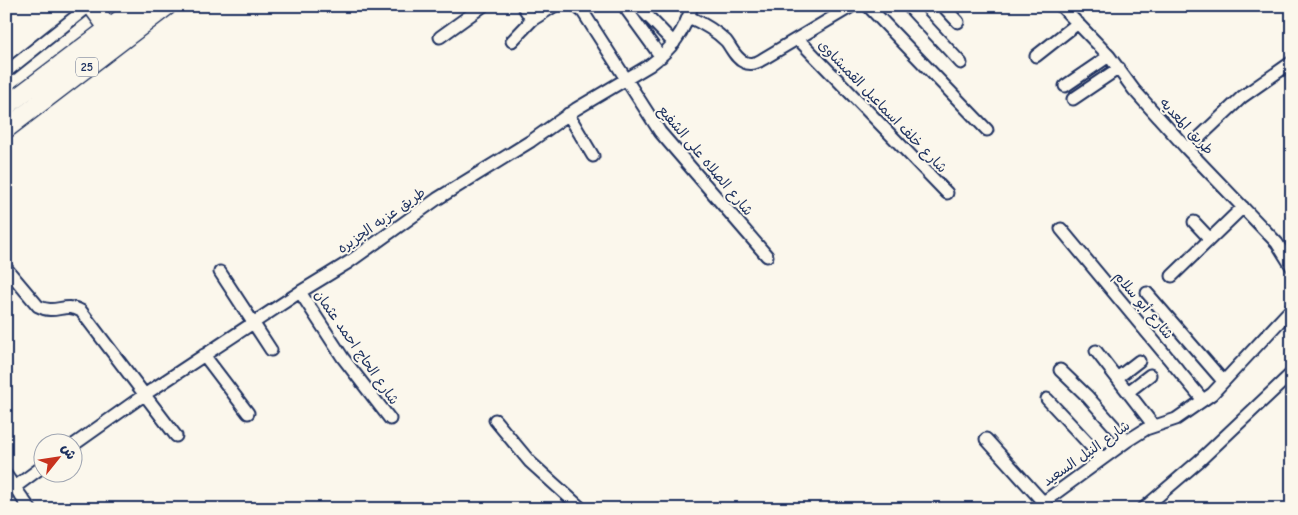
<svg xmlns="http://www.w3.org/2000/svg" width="1298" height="515" font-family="'Comic Neue','Playpen Sans Arabic',sans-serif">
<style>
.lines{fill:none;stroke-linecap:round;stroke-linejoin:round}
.minor-casing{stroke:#1b2f5e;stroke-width:15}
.highway-casing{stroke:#1b2f5e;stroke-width:21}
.minor{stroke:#fbf7ec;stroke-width:11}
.highway{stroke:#fbf7ec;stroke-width:18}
.labels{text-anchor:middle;stroke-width:4;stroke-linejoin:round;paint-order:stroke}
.shield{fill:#fbf7ec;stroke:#5e6b89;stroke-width:1}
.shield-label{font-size:12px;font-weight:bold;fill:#1b2f5e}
.street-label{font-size:14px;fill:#1b2f5e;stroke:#fbf7ec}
</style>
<rect width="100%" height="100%" fill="#fbf7ec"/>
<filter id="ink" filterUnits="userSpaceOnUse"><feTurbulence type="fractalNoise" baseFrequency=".02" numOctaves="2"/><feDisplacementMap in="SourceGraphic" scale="10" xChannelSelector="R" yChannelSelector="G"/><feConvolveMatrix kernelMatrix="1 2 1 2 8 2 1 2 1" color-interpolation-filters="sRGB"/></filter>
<g filter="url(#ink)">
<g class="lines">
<defs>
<path id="minor" d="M523,6L532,20
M576,6L583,12L660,132L767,256
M624,6L661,57
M638,6L674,43
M868,6L987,130
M908,6L961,63
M943,6L958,22
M1061,6L1109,56L1134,90L1187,149L1277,243L1292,267
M689,17C702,23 715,30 726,41C731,47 735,58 744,62C750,65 757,63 763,59L852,6
M440,37L483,6
M798,39L947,193
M512,41L532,20L554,6
M1036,56L1078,23
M6,72L89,6
M1065,86L1109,56
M1073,99L1119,68
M568,114L593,156
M1187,149L1242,97L1292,62
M1194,222L1210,239
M1061,229L1203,400
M6,268L38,306C56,316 64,301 81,311L176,436
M220,272L271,350
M1172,276L1243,207
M300,292L343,358L390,419
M1147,293L1223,381
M1096,351L1154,426
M204,355L248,413
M1060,370L1087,396L1127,441
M1117,378L1139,361
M1128,392L1150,375
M1047,399L1102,458
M495,420L530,462L582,509
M986,439L1043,502
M72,446L144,395L300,292L349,262L437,199L531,141L576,109L650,65C672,49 684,32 692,6
M6,475L30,509
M15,487L42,467
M1034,509L1127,441L1146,429L1176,419L1212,394L1292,308
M1143,509L1199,461L1292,373"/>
<path id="highway" d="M92,6L108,28
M6,106L138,6
M6,129L167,6"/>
</defs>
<use href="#minor" class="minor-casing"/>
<use href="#highway" class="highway-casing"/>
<use href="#minor" class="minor"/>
<use href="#highway" class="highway"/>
</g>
</g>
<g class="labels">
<rect class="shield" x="76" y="57.5" width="22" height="19" rx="4"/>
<g class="shield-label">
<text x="87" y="71">25</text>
</g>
<g class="street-label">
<text transform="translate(883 106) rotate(46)" y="5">شارع خلف اسماعيل القمبشاوى</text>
<text transform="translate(1187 126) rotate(47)" y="5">طريق المعديه</text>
<text transform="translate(706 160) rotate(50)" y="5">شارع الصلاه على الشفيع</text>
<text transform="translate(381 220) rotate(-35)" y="5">طريق عزبه الجزيره</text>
<text transform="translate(1144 305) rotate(50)" y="5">شارع أبو سلام</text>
<text transform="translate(357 347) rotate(55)" y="5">شارع الحاج احمد عثمان</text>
<text transform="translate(1086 453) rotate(-35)" y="5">شارع النيل السعيد</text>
</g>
</g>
<rect width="1298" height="515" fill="none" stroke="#fbf7ec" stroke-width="25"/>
<rect x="12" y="12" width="1273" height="490" fill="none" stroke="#1b2f5e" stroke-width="2" filter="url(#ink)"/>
<g transform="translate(58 458) rotate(60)"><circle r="24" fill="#fbf7ec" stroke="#a1a7b3"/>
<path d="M0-4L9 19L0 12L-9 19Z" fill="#c8321e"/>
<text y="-8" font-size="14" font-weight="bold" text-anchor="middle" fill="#1b2f5e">ش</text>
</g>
</svg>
